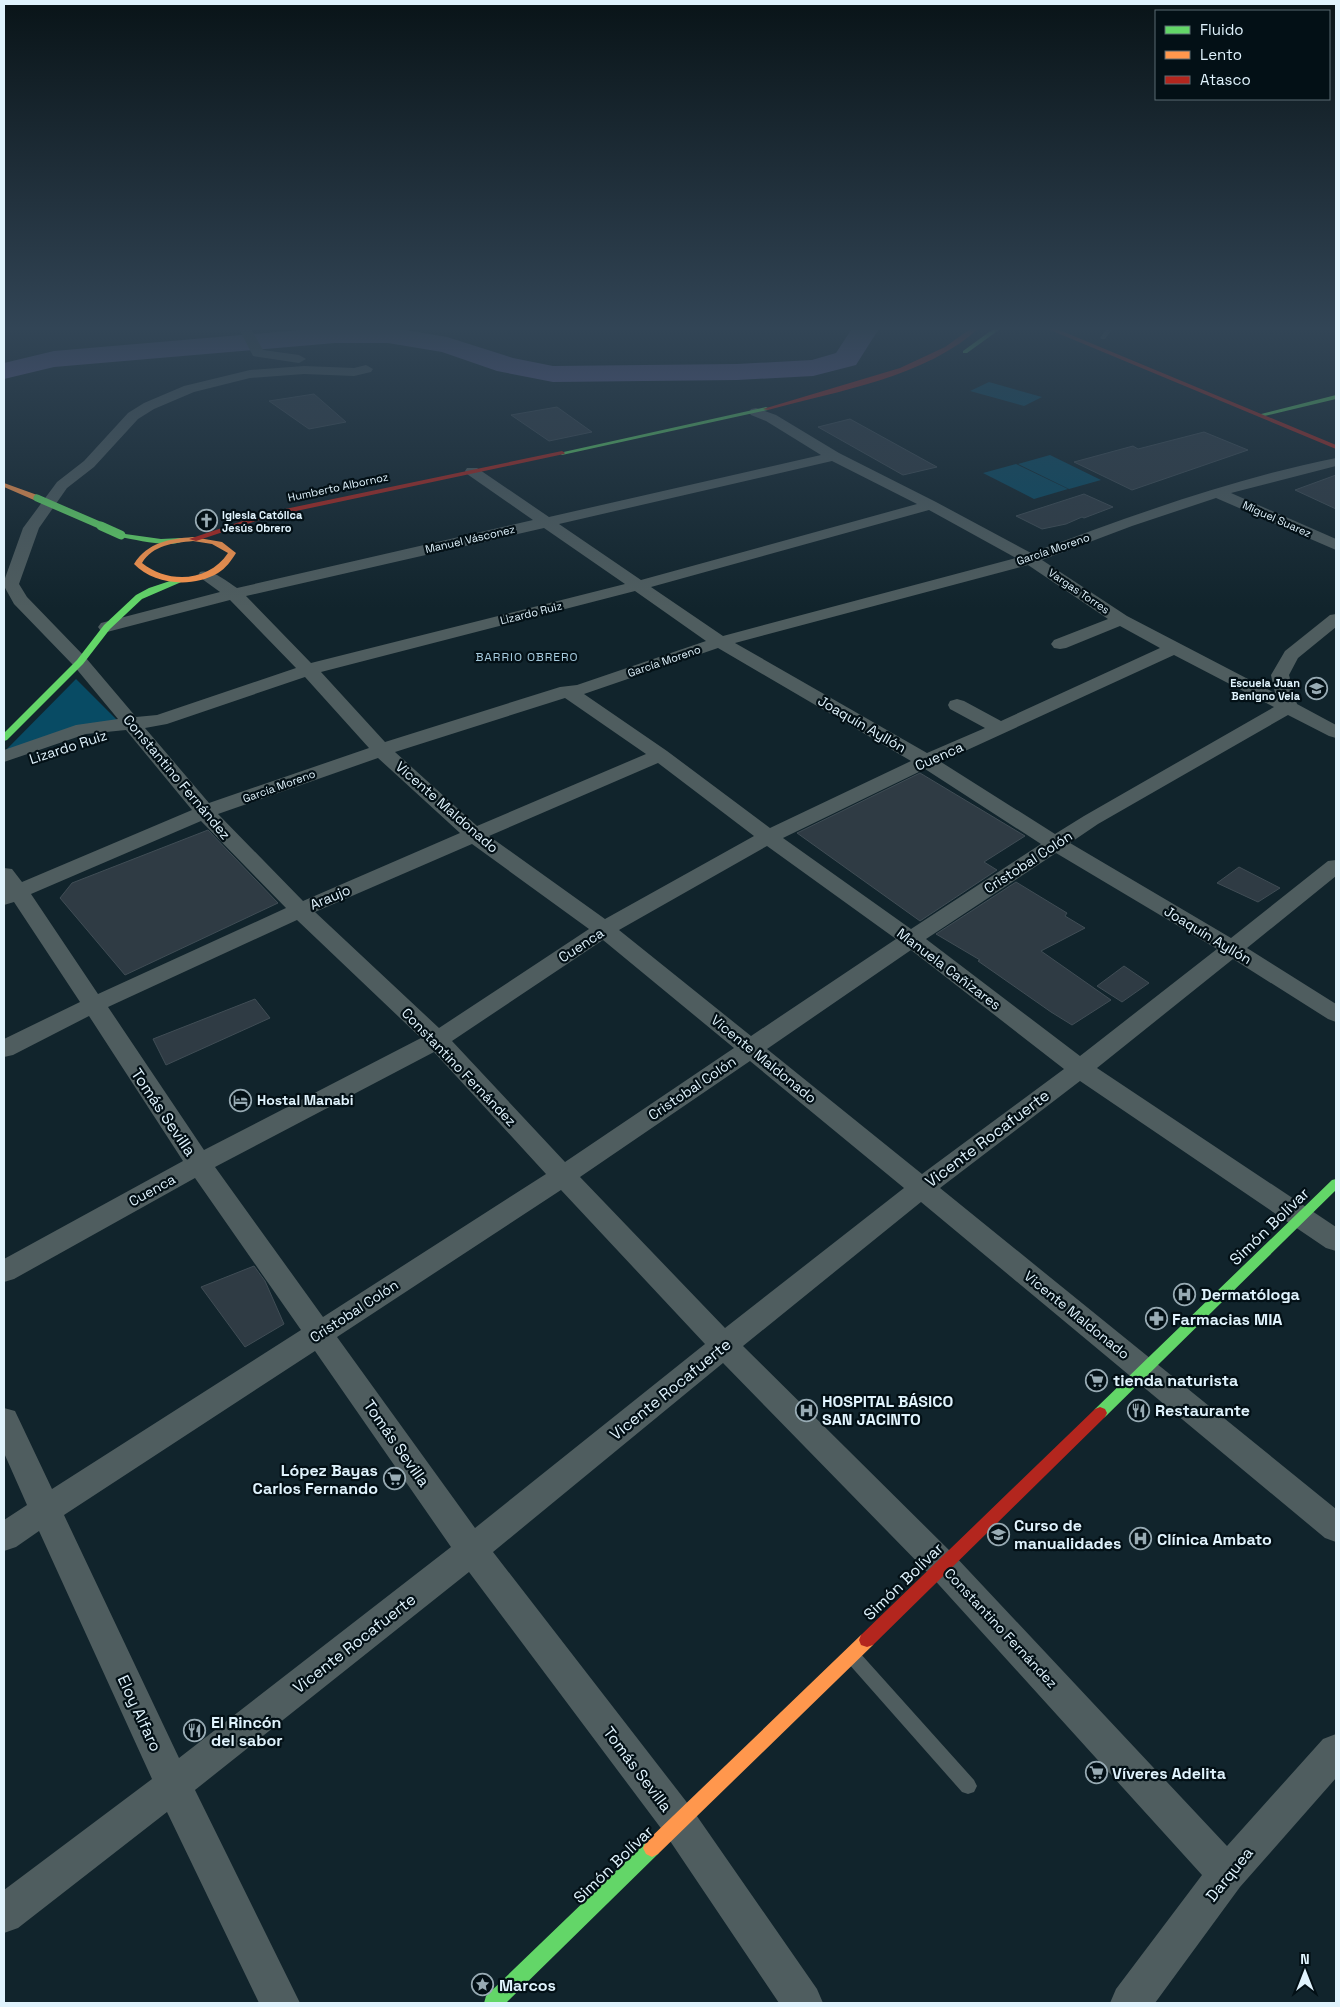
<svg xmlns="http://www.w3.org/2000/svg" width="1340" height="2007" font-family="'Space Grotesk',sans-serif">
<style>
.green{fill:#084b64}
.lines{fill:none;stroke-linecap:round;stroke-linejoin:round}
.river{fill:#6c649e;fill-rule:evenodd}
.building{fill:#2f3b44;stroke:#404d55}
.lane{fill:#4f5d5f;fill-rule:evenodd}
.street{fill:#4f5d5f;fill-rule:evenodd}
.fast{fill:#63d668;fill-rule:evenodd}
.slow{fill:#ff974d;fill-rule:evenodd}
.jam{fill:#b3261e;fill-rule:evenodd}
.fast-bridge-far1{stroke:#63d668;stroke-width:7}
.fast-bridge{stroke:#63d668;stroke-width:9}
.labels{text-anchor:middle;stroke-width:4.5;stroke-linejoin:round;paint-order:stroke}
.far-street-label{font-size:11px;fill:#e0f3fd;stroke:#031016}
.far-poi-label{font-size:11px;font-weight:bold;fill:#e0f3fd;stroke:#031016;text-anchor:start}
.far-neighbourhood-label{font-size:12px;letter-spacing:1px;fill:#a7ccdf;stroke:#031016}
.street-label{font-size:14px;fill:#e0f3fd;stroke:#031016}
.poi-label{font-size:14px;font-weight:bold;fill:#e0f3fd;stroke:#031016;text-anchor:start}
.near-street-label{font-size:16px;fill:#e0f3fd;stroke:#031016}
.near-poi-label{font-size:16px;font-weight:bold;fill:#e0f3fd;stroke:#031016;text-anchor:start}
</style>
<rect width="100%" height="100%" fill="#11242c"/>
<path class="green" d="M989,382L1042,397L1024,406L970,391Z
M1050,455L1101,480L1069,489L1018,464Z
M1016,464L1068,489L1034,499L983,473Z
M76,679L118,721L4,754V752Z"/>
<g class="lines">
<path class="river" d="M335,327H388L447,337L513,358L553,366L737,364L812,360L836,353L853,327H880L856,365L813,376L737,380L553,382L497,371L442,352L388,343H335L54,367L4,379V363L54,351Z"/>
</g>
<path class="building" d="M314,394L346,422L309,429L269,401Z
M557,407L592,432L549,441L511,415Z
M850,419L937,467L903,475L818,427Z
M1204,432L1248,450L1132,490L1074,462L1133,446L1138,449Z
M1336,475V509L1295,490Z
M1084,494L1113,507L1084,518L1082,517L1066,524L1042,529L1016,516Z
M920,773L1025,836L984,862L997,870L920,921L797,833Z
M208,830L278,903L125,975L60,898L72,883Z
M1239,867L1280,888L1258,902L1217,883Z
M1016,882L1067,913L1065,916L1085,928L1041,951L1111,1000L1072,1025L1051,1012L978,961L980,960L936,934Z
M1124,966L1149,983L1122,1002L1097,986Z
M255,999L270,1018L166,1065L153,1039Z
M254,1266L265,1281L284,1324L245,1347L201,1287Z"/>
<g class="lines">
<path class="lane" d="M1108,327H1114L1105,339H1101L1100,338Z
M854,1651L860,1653L974,1780L977,1786L974,1792L968,1794L962,1792L848,1663L846,1658L848,1653Z"/>
<path class="street" d="M238,327H250L263,350L299,355L306,359L299,363L253,356Z
M366,365L373,369L371,372L354,376L304,374L250,378L194,392L154,409L138,419L94,467L67,488L39,528L19,584L27,597L86,658L136,717L157,715L296,668L230,600L107,632L101,631L98,627L101,623L220,592L198,576L200,572C213,569 226,581 237,588L533,520L467,474L465,471L467,468H477L549,517L821,455L766,421L751,415L749,412L751,409L756,408L776,415L839,453L936,502L1031,553C1131,516 1231,479 1336,458V466L1231,493L1336,539V550L1216,498L1132,526L1042,560L1127,616L1275,693L1271,675L1285,651L1330,615L1336,614V627L1298,658L1289,675L1297,704L1336,725V738L1329,736L1288,715L1098,824L1070,843L1231,938L1328,861L1336,860V876L1247,948L1336,1004V1022L1328,1019L1233,959L1097,1068L1336,1227V1251L1326,1248L1080,1081L940,1188L1336,1509V1542L1325,1538L921,1202L743,1346L954,1555L1227,1846L1323,1739L1336,1734V1778L1240,1887L1155,2003H1110L1116,1989L1202,1875L930,1575L723,1363L493,1552L692,1809L817,1989L823,2003H779L666,1835L469,1572L195,1790L300,2003H259L167,1812L18,1928L4,1933V1890L152,1779L39,1531L16,1547L4,1551V1520L27,1505L4,1453V1408L15,1411L52,1489L301,1330L195,1178L14,1279L4,1282V1259L183,1161L89,1016L13,1055L4,1057V1039L80,1002L14,902L4,905L5,889L4,868L12,869L22,882L192,810L126,730L86,734L4,762V750L76,725L118,719L74,666L14,604L4,586V581L23,528L57,482L84,461L128,413L144,403L184,386L250,370L304,366L354,368ZM832,461L917,504L641,580L559,524ZM929,510L1016,558L723,636L651,587ZM544,528L625,584L311,663L246,596ZM1028,565L1108,619L1054,640L1051,644L1054,648L1060,649L1066,648L1120,626L1160,648L1001,721L964,701L957,699L950,701L948,705L950,709L985,728L927,753L735,643ZM635,591L706,641L577,685L560,687L385,742L321,672ZM718,648L911,761L770,828L667,751L584,694ZM1174,655L1274,707L1084,816L1055,834L941,762ZM305,677L369,748L209,803L145,728L167,724ZM565,698L646,754L477,826L395,752ZM378,758L460,833L303,901L218,814ZM658,763L754,836L605,919L489,836ZM925,769L1041,844L911,929L783,838ZM201,821L286,908L98,994L31,894ZM472,844L589,929L439,1028L315,912ZM767,846L896,939L751,1036L619,930ZM1056,853L1217,949L1080,1056L926,939ZM297,920L421,1038L204,1150L108,1007ZM603,940L734,1048L565,1162L452,1041ZM911,950L1064,1069L922,1174L767,1049ZM434,1052L546,1174L323,1317L215,1167ZM750,1061L904,1188L725,1328L580,1177ZM561,1190L705,1344L475,1528L337,1337ZM315,1351L451,1547L179,1758L64,1515Z"/>
<path class="fast" d="M996,327H1003L967,353H963V351Z
M1336,395V399L1260,417L1257,415Z
M766,407L768,408V410L562,455L559,453Z
M118,533L161,539L181,538L185,540C172,549 137,540 121,537H118Z
M179,578L186,580L142,599L110,629L83,664L7,740L4,741V733L77,660L104,625L136,595L149,588Z
M1336,1179V1190L1105,1417L1100,1419L1095,1417L1093,1413L1095,1409L1332,1180Z
M652,1839L658,1842L661,1848L658,1854L506,2003H484L486,1996L646,1842Z"/>
<path class="slow" d="M4,483L40,496L41,498L34,500L4,487Z
M193,537L222,542L236,553C231,561 226,568 218,573C193,588 154,585 134,564C148,542 169,539 193,537ZM193,541L212,544L228,553C209,582 168,584 142,563C153,545 173,543 193,541Z
M867,1633L873,1635L875,1640L873,1645L658,1854L652,1857L646,1854L643,1848L646,1842L861,1635Z"/>
<path class="jam" d="M973,327H980C927,377 837,391 768,410L763,409L900,368L945,347Z
M1043,327H1052L1336,445V449Z
M562,451L565,453L564,454L268,517L196,541L189,539L266,513Z
M1100,1407L1105,1409L1107,1413L1105,1417L873,1645L867,1647L861,1645L859,1640L861,1635L1095,1409Z"/>
<path class="fast-bridge-far1" d="M37,498L104,527"/>
<path class="fast-bridge" d="M101,526L121,535"/>
</g>
<linearGradient id="sky" x2="0" y2="1"><stop stop-color="#091418"/><stop offset="0.54" stop-color="#324556"/><stop offset="1" stop-color="#324556" stop-opacity="0"/></linearGradient>
<rect width="1340" height="608" fill="url(#sky)"/>
<defs>
<symbol id="church-ring" viewBox="-11 -11 22 22"><circle r="9.5" fill="#031016" stroke="#98abb4" stroke-width="1.5"/><path d="M-1.2-6h2.4v3.5h3.3v2.4h-3.3V6h-2.4V-.1h-3.3v-2.4h3.3Z" fill="#98abb4"/></symbol>
<symbol id="school-ring" viewBox="-11 -11 22 22"><circle r="9.5" fill="#031016" stroke="#98abb4" stroke-width="1.5"/><path d="M0-5L7-2L0 1L-7-2ZM-4 1L0 2.5L4 1V4Q0 6-4 4Z" fill="#98abb4"/></symbol>
<symbol id="hotel-ring" viewBox="-11 -11 22 22"><circle r="9.5" fill="#031016" stroke="#98abb4" stroke-width="1.5"/><path d="M-6-4.5h1.5V1H6V5H4.5V3h-9V5H-6ZM-4 0a1.8 1.8 0 1 1 3.6 0ZM.5 0V-2.5h3Q6-2.5 6 0Z" fill="#98abb4"/></symbol>
<symbol id="hospital-ring" viewBox="-11 -11 22 22"><circle r="9.5" fill="#031016" stroke="#98abb4" stroke-width="1.5"/><path d="M-5-5h3v3.5h4V-5h3V5h-3V1.5h-4V5h-3Z" fill="#98abb4"/></symbol>
<symbol id="pharmacy-ring" viewBox="-11 -11 22 22"><circle r="9.5" fill="#031016" stroke="#98abb4" stroke-width="1.5"/><path d="M-2-6h4v4h4v4h-4v4h-4v-4h-4v-4h4Z" fill="#98abb4"/></symbol>
<symbol id="supermarket-ring" viewBox="-11 -11 22 22"><circle r="9.5" fill="#031016" stroke="#98abb4" stroke-width="1.5"/><path d="M-6-5.5h2.5l.6 2H6L4.5 2H-2.5L-4.4-4H-6ZM-1.5 3.2a1.3 1.3 0 1 0 .1 0ZM3 3.2a1.3 1.3 0 1 0 .1 0Z" fill="#98abb4"/></symbol>
<symbol id="restaurant-ring" viewBox="-11 -11 22 22"><circle r="9.5" fill="#031016" stroke="#98abb4" stroke-width="1.5"/><path d="M-5-6h1v4h1v-4h1v4h1v-4h1v5L-1.5 .5V6h-2V.5L-5-1ZM5-6V6H3V1.5H1.5Q1.5-4 5-6Z" fill="#98abb4"/></symbol>
<symbol id="sight-ring" viewBox="-11 -11 22 22"><circle r="9.5" fill="#031016" stroke="#98abb4" stroke-width="1.5"/><path d="M0-6L1.8-2.2L6-1.7L2.9 1.2L3.7 5.4L0 3.3L-3.7 5.4L-2.9 1.2L-6-1.7L-1.8-2.2Z" fill="#98abb4"/></symbol>
</defs>
<g fill-rule="evenodd">
<use href="#church-ring" x="194" y="508" width="25" height="25"/>
<use href="#school-ring" x="1304" y="676" width="25" height="25"/>
<use href="#hotel-ring" x="228" y="1088" width="25" height="25"/>
<use href="#hospital-ring" x="1172" y="1282" width="25" height="25"/>
<use href="#pharmacy-ring" x="1144" y="1306" width="25" height="25"/>
<use href="#supermarket-ring" x="1084" y="1368" width="25" height="25"/>
<use href="#hospital-ring" x="794" y="1398" width="25" height="25"/>
<use href="#restaurant-ring" x="1126" y="1398" width="25" height="25"/>
<use href="#supermarket-ring" x="382" y="1466" width="25" height="25"/>
<use href="#school-ring" x="986" y="1522" width="25" height="25"/>
<use href="#hospital-ring" x="1128" y="1526" width="25" height="25"/>
<use href="#restaurant-ring" x="182" y="1718" width="25" height="25"/>
<use href="#supermarket-ring" x="1084" y="1760" width="25" height="25"/>
<use href="#sight-ring" x="470" y="1972" width="25" height="25"/>
</g>
<g class="labels">
<g class="far-street-label">
<text transform="translate(338 487) rotate(-12)" y="4">Humberto Albornoz</text>
<text transform="translate(1277 519) rotate(24)" y="4">Miguel Suarez</text>
<text transform="translate(470 539) rotate(-13)" y="4">Manuel Vásconez</text>
<text transform="translate(1053 549) rotate(-19)" y="4">García Moreno</text>
<text transform="translate(1079 591) rotate(34)" y="4">Vargas Torres</text>
<text transform="translate(531 613) rotate(-14)" y="4">Lizardo Ruiz</text>
<text transform="translate(664 661) rotate(-19)" y="4">García Moreno</text>
<text transform="translate(279 786) rotate(-20)" y="4">García Moreno</text>
</g>
<g class="far-poi-label">
<text x="222" y="519">Iglesia Católica<tspan x="222" dy="13">Jesús Obrero</tspan></text>
<text x="1300" y="687" text-anchor="end">Escuela Juan<tspan x="1300" dy="13">Benigno Vela</tspan></text>
</g>
<g class="far-neighbourhood-label">
<text x="527" y="661">BARRIO OBRERO</text>
</g>
<g class="street-label">
<text transform="translate(862 724) rotate(30)" y="5">Joaquín Ayllón</text>
<text transform="translate(68 747) rotate(-18)" y="5">Lizardo Ruiz</text>
<text transform="translate(939 756) rotate(-24)" y="5">Cuenca</text>
<text transform="translate(177 777) rotate(50)" y="5">Constantino Fernández</text>
<text transform="translate(447 807) rotate(41)" y="5">Vicente Maldonado</text>
<text transform="translate(1028 862) rotate(-33)" y="5">Cristobal Colón</text>
<text transform="translate(330 897) rotate(-23)" y="5">Araujo</text>
<text transform="translate(1208 935) rotate(31)" y="5">Joaquín Ayllón</text>
<text transform="translate(581 945) rotate(-33)" y="5">Cuenca</text>
<text transform="translate(949 969) rotate(37)" y="5">Manuela Cañizares</text>
<text transform="translate(764 1059) rotate(39)" y="5">Vicente Maldonado</text>
<text transform="translate(459 1067) rotate(46)" y="5">Constantino Fernández</text>
<text transform="translate(692 1088) rotate(-34)" y="5">Cristobal Colón</text>
<text transform="translate(152 1190) rotate(-29)" y="5">Cuenca</text>
<text transform="translate(354 1311) rotate(-33)" y="5">Cristobal Colón</text>
<text transform="translate(1077 1315) rotate(39)" y="5">Vicente Maldonado</text>
<text transform="translate(1001 1628) rotate(47)" y="5">Constantino Fernández</text>
</g>
<g class="poi-label">
<text x="257" y="1105">Hostal Manabi</text>
</g>
<g class="near-street-label">
<text transform="translate(164 1112) rotate(56)" y="6">Tomás Sevilla</text>
<text transform="translate(987 1138) rotate(-37)" y="6">Vicente Rocafuerte</text>
<text transform="translate(1269 1226) rotate(-44)" y="6">Simón Bolívar</text>
<text transform="translate(670 1389) rotate(-39)" y="6">Vicente Rocafuerte</text>
<text transform="translate(397 1443) rotate(55)" y="6">Tomás Sevilla</text>
<text transform="translate(903 1581) rotate(-44)" y="6">Simón Bolívar</text>
<text transform="translate(354 1643) rotate(-38)" y="6">Vicente Rocafuerte</text>
<text transform="translate(140 1713) rotate(65)" y="6">Eloy Alfaro</text>
<text transform="translate(638 1769) rotate(53)" y="6">Tomás Sevilla</text>
<text transform="translate(613 1864) rotate(-44)" y="6">Simón Bolívar</text>
<text transform="translate(1229 1874) rotate(-51)" y="6">Darquea</text>
</g>
<g class="near-poi-label">
<text x="1201" y="1300">Dermatóloga</text>
<text x="1172" y="1325">Farmacias MIA</text>
<text x="1113" y="1386">tienda naturista</text>
<text x="822" y="1407">HOSPITAL BÁSICO<tspan x="822" dy="18">SAN JACINTO</tspan></text>
<text x="1155" y="1416">Restaurante</text>
<text x="378" y="1476" text-anchor="end">López Bayas<tspan x="378" dy="18">Carlos Fernando</tspan></text>
<text x="1014" y="1531">Curso de<tspan x="1014" dy="18">manualidades</tspan></text>
<text x="1157" y="1545">Clínica Ambato</text>
<text x="211" y="1728">El Rincón<tspan x="211" dy="18">del sabor</tspan></text>
<text x="1112" y="1779">Víveres Adelita</text>
<text x="499" y="1991">Marcos</text>
</g>
</g>
<rect width="1340" height="2007" fill="none" stroke="#e0f3fd" stroke-width="10"/>
<rect x="1155" y="10" width="175" height="90" fill="#031016" stroke="#5b6b72"/>
<rect x="1165" y="26" width="25" height="8" fill="#63d668" stroke="#5b6b72"/>
<text x="1200" y="35" font-size="15" fill="#e0f3fd">Fluido</text>
<rect x="1165" y="51" width="25" height="8" fill="#ff974d" stroke="#5b6b72"/>
<text x="1200" y="60" font-size="15" fill="#e0f3fd">Lento</text>
<rect x="1165" y="76" width="25" height="8" fill="#b3261e" stroke="#5b6b72"/>
<text x="1200" y="85" font-size="15" fill="#e0f3fd">Atasco</text>
<g transform="translate(1305 1972)" stroke="#031016" stroke-width="4" paint-order="stroke">
<path d="M0-4L9 19L0 12L-9 19Z" fill="#e0f3fd"/>
<text y="-8" font-size="14" font-weight="bold" text-anchor="middle" fill="#e0f3fd">N</text>
</g>
</svg>
